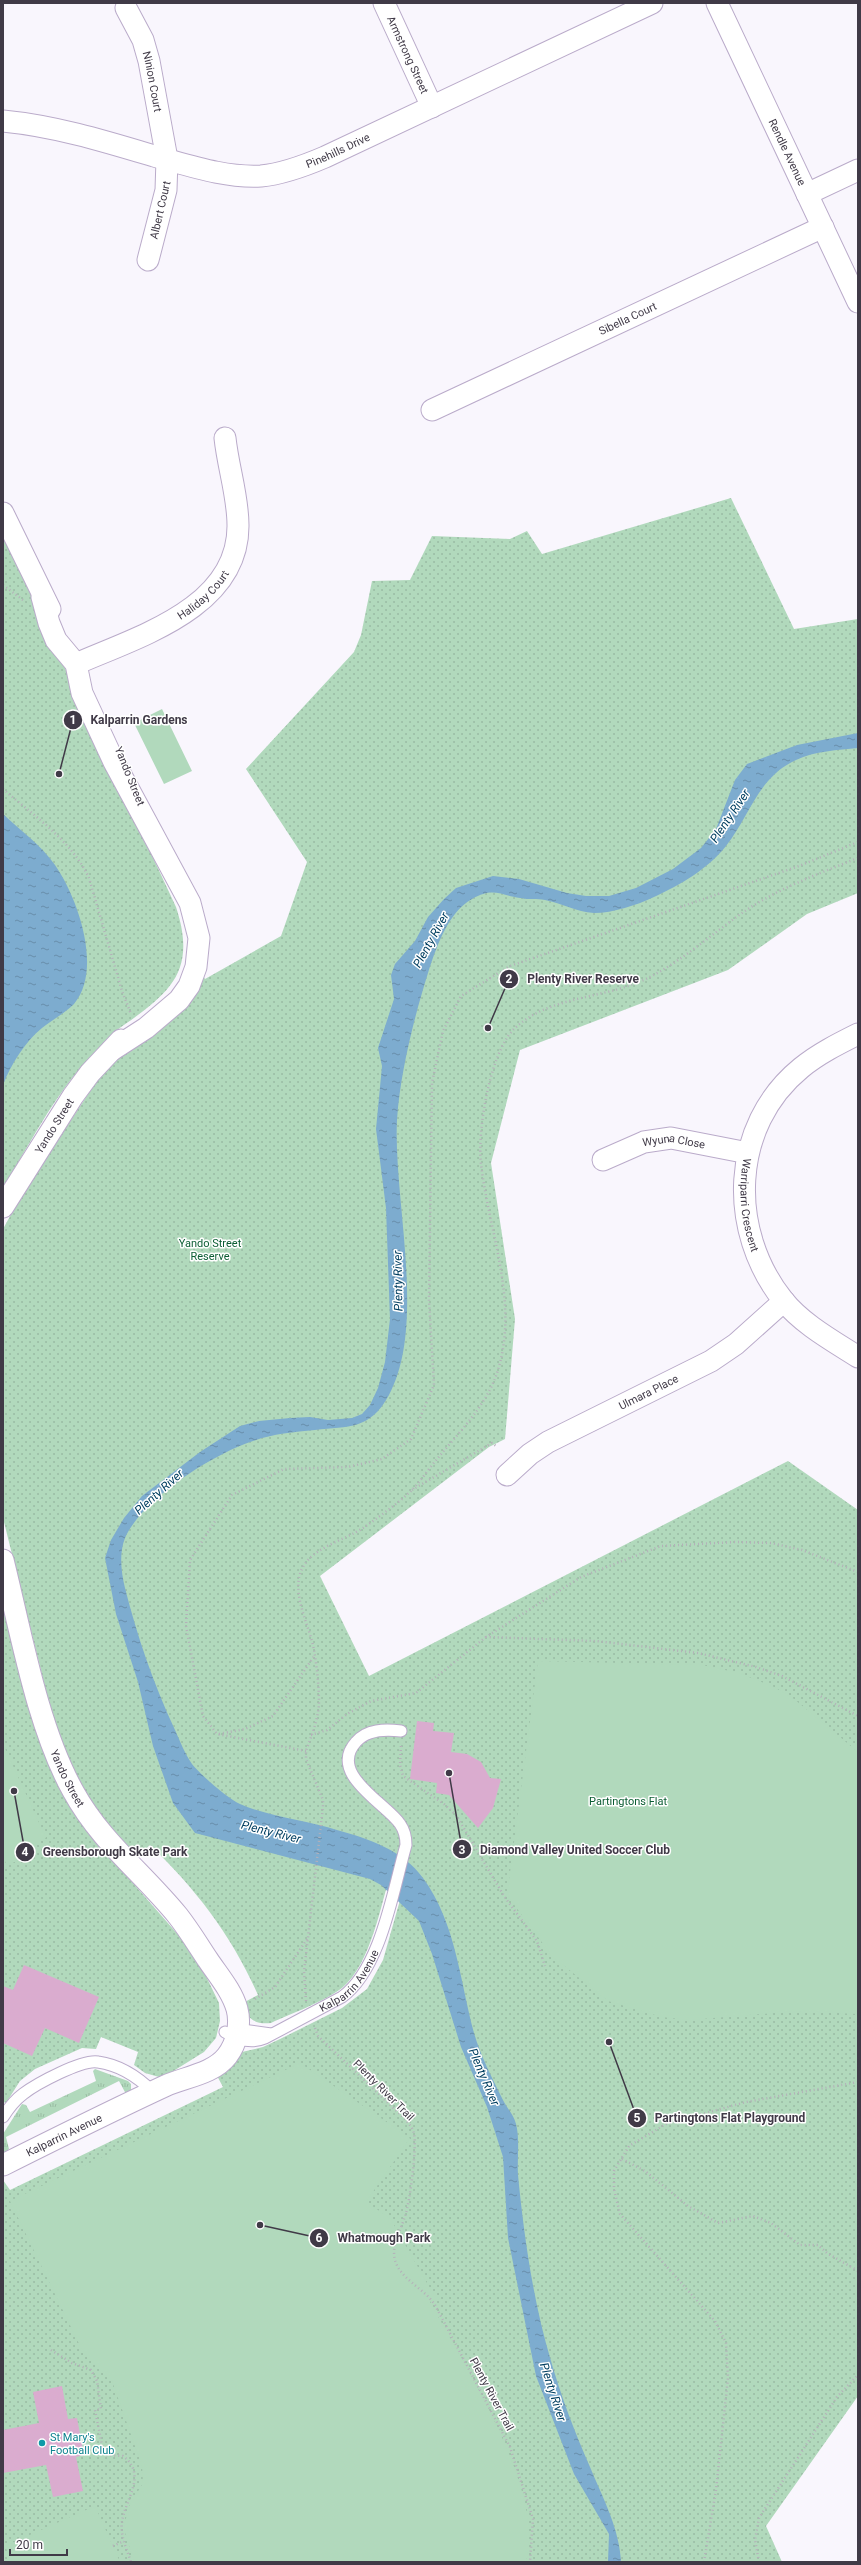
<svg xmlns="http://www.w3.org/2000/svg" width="861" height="2565" font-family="Roboto,sans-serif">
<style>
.grass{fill:url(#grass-tufts)}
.park{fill:url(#park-dots)}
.pitch{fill:#b1d9bc}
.water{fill:url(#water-ripples)}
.building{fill:#daaccf}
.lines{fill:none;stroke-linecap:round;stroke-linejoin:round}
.service-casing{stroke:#baabca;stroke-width:13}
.minor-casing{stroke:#baabca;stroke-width:23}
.path{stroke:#b4b0b9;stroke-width:2.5;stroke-dasharray:1 3;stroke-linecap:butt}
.service{stroke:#fff;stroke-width:11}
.minor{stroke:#fff;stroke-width:21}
.culture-dot{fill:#0f9aa8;stroke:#fff;stroke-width:1.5}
.labels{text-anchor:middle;stroke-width:3;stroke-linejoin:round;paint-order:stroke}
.street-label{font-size:11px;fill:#403a47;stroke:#fff}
.park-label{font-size:11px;fill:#0b5d33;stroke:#fff}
.culture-label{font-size:11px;fill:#0d838f;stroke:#fff;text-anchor:start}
.water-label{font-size:12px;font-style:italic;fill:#023f61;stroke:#fff}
.leader{fill:none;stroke:#403a47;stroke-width:1.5}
.callout-dot{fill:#403a47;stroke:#fff;stroke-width:1.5}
.mark-label{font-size:12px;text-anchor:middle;font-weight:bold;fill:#fff}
.callout-label{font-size:12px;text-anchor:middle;font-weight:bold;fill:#403a47;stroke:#fff;stroke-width:3;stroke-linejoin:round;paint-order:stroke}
</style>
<defs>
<pattern id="grass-tufts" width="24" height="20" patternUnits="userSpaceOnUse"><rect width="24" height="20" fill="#b1d9bc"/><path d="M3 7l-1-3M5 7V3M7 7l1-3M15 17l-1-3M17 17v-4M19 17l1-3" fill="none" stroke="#99bba3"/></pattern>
<pattern id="park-dots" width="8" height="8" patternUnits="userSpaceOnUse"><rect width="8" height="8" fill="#b1d9bc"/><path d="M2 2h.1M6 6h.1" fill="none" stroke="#99bba3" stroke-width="1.8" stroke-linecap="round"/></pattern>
<pattern id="water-ripples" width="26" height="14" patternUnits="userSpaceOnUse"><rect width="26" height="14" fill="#7daccf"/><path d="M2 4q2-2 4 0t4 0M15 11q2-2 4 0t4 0" fill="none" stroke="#688daa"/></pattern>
</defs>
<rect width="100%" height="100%" fill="#f9f6fd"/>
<path class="grass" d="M95,2069L128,2081L131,2084V2091L126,2094L119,2081L6,2137L9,2149L3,2154V2134L22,2104L26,2105L30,2112L96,2081L93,2071Z"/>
<path class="park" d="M731,498L794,629L858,619V893L807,914L728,970L520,1050L491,1163L515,1319L505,1439L489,1447L320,1576L369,1676L788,1461L858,1510V2396L766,2526L782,2562H3V2180L10,2190L223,2087L215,2072L242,2052L263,2047L280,2039L342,2008L367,1989L383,1960L406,1879L392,1868C381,1904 371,1964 342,1988C324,2002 292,2013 271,2023C254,2025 248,2018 241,2004L258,1995C232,1936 196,1889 150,1845L136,1858L124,1849L85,1792L73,1771L54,1723L3,1518V1229L21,1196L98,1079L200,970L205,979L281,936L307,862L246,769L354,652L361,635L372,581L410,580L432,536L510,539L527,531L542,554Z
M3,535L176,907C198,974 168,994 117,1030C113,1043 98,1050 88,1060C55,1094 27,1148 3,1189Z
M3,1596L104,1850L188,1946L203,1970L219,2003L220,2021L216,2038L204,2052L167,2075L159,2077L145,2073L134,2065L138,2052L101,2037L96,2049L82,2048L35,2069L20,2081L6,2103L3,2102Z"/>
<path class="pitch" d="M162,709L192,771L164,784L134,723Z
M538,1661L702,1665L739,1673L774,1687L794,1699L858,1752V2014L798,2011L689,2020L662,2017L608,2001L552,1956L507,1895Z
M3,1744L46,1838L18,1851L22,1859L7,1865L3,1857Z
M300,2063L410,2138L366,2202L390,2218L436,2299L430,2302C464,2365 546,2491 526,2562H134L124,2529L128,2508L143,2483L142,2466L112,2381L83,2352L10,2201Z
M95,2506L120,2562H12L5,2546Z"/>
<path class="water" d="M858,733V748C838,750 815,751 796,760C758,777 750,816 726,846C708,869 680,885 654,897C637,905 613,913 594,913C576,912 562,903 545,900C537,898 529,900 520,898C500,895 493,887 472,899C448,912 436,948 428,973C414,1018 400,1073 397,1120C393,1199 427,1324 389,1395C370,1430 349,1426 315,1430C294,1432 272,1434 253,1441C213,1454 142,1499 125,1538C119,1553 121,1572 125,1588C137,1636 154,1685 175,1730C180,1741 185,1754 192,1764C201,1775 227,1798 240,1804C270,1817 306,1820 337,1830C369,1839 403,1850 423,1878C456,1923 460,1981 474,2033C481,2057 493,2080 504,2102C508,2109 514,2116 516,2124C520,2139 517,2159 518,2175C524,2236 533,2301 551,2361C561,2396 575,2433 590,2467C603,2499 619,2527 621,2562H608L609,2534L574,2474L536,2376L508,2238L503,2157L487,2107L461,2047L432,1954L419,1921L381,1885L370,1879L195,1833L173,1803L153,1746L138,1682L116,1614L105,1558L111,1540L124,1518L142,1496L200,1452L240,1426L259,1421L290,1418L310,1417L328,1420L352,1418L362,1414L370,1405L378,1388L385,1362L390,1319L386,1208L376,1129L382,1066L378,1048L394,999L391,975L395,964L415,941L428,917L444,899L456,888L493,876L519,879L567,893L586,896H609L636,888L673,869L701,848L716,829L735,780L747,764L797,745Z
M3,814C20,830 41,845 55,865C78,898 103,970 74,1004C65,1013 52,1020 42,1028C25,1042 11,1064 3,1085Z"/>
<path class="building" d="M417,1721L434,1723L433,1731L454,1733L451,1752L467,1754L481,1762L490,1778L501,1779L493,1808L478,1828L449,1795L436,1793L437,1783L410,1779Z
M24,1965L99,1997L79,2043L45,2028L32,2056L3,2043V1986L13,1990Z
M62,2386L68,2419L77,2418L84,2455L76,2457L83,2491L53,2497L46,2465L3,2473V2430L39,2423L33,2392Z"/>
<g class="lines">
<defs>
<g id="service">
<path d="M235,2029L271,2034"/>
<path id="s1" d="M225,2032C238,2040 251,2044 265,2038L342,1997C381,1969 393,1890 406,1845C406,1837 405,1831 400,1824C387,1804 327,1774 356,1742C367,1729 385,1729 401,1731"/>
<path d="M3,2117C8,2109 15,2100 23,2094C36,2084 82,2059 98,2062C120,2065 137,2076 153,2092"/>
</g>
<g id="minor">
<path id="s2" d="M384,3L432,107"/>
<path id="s3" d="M717,3L858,302"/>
<path id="s4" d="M126,8L143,40L149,61L167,159L166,190L148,260"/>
<path id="s5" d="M3,121C55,126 104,141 154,156C188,165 225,178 261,176C283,174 304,166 325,157L652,3"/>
<path d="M807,194L858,170"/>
<path id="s6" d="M432,410L823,227"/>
<path d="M3,513L50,609"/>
<path d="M42,597L49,623L56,640L76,664L82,693L114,762L190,903L199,938L196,967L189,986L179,1000L146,1028L112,1050"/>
<path id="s7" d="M76,664C137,637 239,608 238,525C238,496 228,467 225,438"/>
<path id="s8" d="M858,1034C838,1044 818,1054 801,1068C730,1126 728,1231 783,1300C802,1324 833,1341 858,1357"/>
<path id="s9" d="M603,1160L644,1142L671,1138L748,1153"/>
<path id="s10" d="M3,1207L73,1096L90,1073L121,1040"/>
<path id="s11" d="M507,1475L530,1454L548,1442L711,1361L736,1344L784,1301"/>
<path id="s12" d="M3,1560C21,1632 37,1726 73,1791C101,1842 142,1872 178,1916C189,1930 198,1945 208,1960C218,1975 232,1991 237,2009C241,2024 237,2043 227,2056C213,2074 185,2077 165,2086C111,2111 57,2138 3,2165"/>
</g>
</defs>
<use href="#service" class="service-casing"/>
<use href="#minor" class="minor-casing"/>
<path class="path" d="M3,585L23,600
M3,789C33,815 72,841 89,878L122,991L131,1014
M412,1490L492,1443L497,1447
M858,1572L802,1550L771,1543L735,1542L661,1546L581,1577L486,1637L596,1641L698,1653L756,1667L782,1676L858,1716
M219,1734L245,1729L273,1716L315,1655
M311,1735L327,1730L347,1714L371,1701L416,1693L486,1637
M401,1746L400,1765L403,1776L444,1804L456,1815L504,1896L537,1941L545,1966
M306,1751L217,1734L203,1716L186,1626L190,1560L232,1495L284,1469L348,1467L382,1459L411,1439L434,1385L429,1300L432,1083L443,1031L461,996L510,966L799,866L858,842
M255,1999L275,1987L307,1939
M306,2001L304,1972L323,1807V1800L306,1759V1751C311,1737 318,1720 319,1704C319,1687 317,1667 314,1650C310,1626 289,1591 303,1567C314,1547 345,1540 363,1528C379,1517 397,1504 411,1491C421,1481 429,1468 438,1458C459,1432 486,1406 497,1373C520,1304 489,1233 481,1164C477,1131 490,1054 513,1030C544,999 592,999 631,985C672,971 712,933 748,909C782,887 820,873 858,858
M315,2028L318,2036L405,2119C409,2124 413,2128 414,2134C417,2147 410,2202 405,2216C401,2230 391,2244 395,2260C400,2279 425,2289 435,2305L510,2447L533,2519L530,2562
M622,2159L645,2171L688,2206L718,2223L753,2216L771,2223L800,2245H818L827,2253L858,2271
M51,2350L72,2363L91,2370L97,2381L101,2409L95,2410L104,2455L123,2456C148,2475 125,2499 122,2522C120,2536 127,2550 131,2562
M113,2546L124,2541
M704,2562L716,2490L728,2378L726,2343L715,2321L620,2214L614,2189V2171L629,2146L666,2124L746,2102L858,2082
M759,2562L755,2540L759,2518L837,2397L858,2375"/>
<use href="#service" class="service"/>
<use href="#minor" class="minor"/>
</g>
<circle class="culture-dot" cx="42" cy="2443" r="4"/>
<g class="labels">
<g class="street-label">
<text dy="4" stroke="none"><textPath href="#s2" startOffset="57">Armstrong Street</textPath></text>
<text dy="4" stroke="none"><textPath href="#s4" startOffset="79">Ninion Court</textPath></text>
<text dy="4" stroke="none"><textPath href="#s5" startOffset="346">Pinehills Drive</textPath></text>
<text dy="4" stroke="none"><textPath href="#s3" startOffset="165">Rendle Avenue</textPath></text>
<text transform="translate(160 210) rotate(-77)" y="4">Albert Court</text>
<text dy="4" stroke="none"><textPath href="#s6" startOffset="216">Sibella Court</textPath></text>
<text dy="4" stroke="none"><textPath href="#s7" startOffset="146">Haliday Court</textPath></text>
<text transform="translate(130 776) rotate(68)" y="4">Yando Street</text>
<text dy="4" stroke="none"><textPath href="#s10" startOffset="96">Yando Street</textPath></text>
<text dy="4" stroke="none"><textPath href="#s9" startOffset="75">Wyuna Close</textPath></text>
<text dy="4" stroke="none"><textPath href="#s8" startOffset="221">Warriparri Crescent</textPath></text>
<text dy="4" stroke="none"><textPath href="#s11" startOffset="165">Ulmara Place</textPath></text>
<text dy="4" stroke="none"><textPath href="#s12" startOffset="228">Yando Street</textPath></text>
<text dy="4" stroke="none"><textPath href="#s1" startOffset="146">Kalparrin Avenue</textPath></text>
<text transform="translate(384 2090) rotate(45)" y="4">Plenty River Trail</text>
<text transform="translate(64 2135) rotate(-26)" y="4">Kalparrin Avenue</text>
<text transform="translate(492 2394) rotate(62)" y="4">Plenty River Trail</text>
</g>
<g class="park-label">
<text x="210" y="1247">Yando Street<tspan x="210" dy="13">Reserve</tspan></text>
<text x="628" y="1805">Partingtons Flat</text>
</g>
<g class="culture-label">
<text x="50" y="2441">St Mary's<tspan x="50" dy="13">Football Club</tspan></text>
</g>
<g class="water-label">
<text transform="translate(730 816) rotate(-56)" y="4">Plenty River</text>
<text transform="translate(431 940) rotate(-61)" y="4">Plenty River</text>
<text transform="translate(398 1281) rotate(-91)" y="4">Plenty River</text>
<text transform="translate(159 1492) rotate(-42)" y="4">Plenty River</text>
<text transform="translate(271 1832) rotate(14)" y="4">Plenty River</text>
<text transform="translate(484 2077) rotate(67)" y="4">Plenty River</text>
<text transform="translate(553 2392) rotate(72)" y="4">Plenty River</text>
</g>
</g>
<path class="leader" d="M59 774L73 720M488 1028L509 979M449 1773L462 1849M14 1791L25 1852M609 2042L637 2118M260 2225L319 2238"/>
<g class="callout-dot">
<circle cx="59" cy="774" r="4"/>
<circle cx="488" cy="1028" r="4"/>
<circle cx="449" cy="1773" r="4"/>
<circle cx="14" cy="1791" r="4"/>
<circle cx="609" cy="2042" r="4"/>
<circle cx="260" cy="2225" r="4"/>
<circle cx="73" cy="720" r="10"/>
<circle cx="509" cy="979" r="10"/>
<circle cx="462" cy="1849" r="10"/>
<circle cx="25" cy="1852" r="10"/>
<circle cx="637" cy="2118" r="10"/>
<circle cx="319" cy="2238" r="10"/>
</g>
<g class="mark-label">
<text x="73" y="724">1</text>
<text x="509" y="983">2</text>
<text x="462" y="1854">3</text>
<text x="25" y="1856">4</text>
<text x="637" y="2122">5</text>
<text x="319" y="2242">6</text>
</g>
<g class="callout-label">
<text x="139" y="724">Kalparrin Gardens</text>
<text x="583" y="983">Plenty River Reserve</text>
<text x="575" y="1854">Diamond Valley United Soccer Club</text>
<text x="115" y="1856">Greensborough Skate Park</text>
<text x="730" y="2122">Partingtons Flat Playground</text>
<text x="384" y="2242">Whatmough Park</text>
</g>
<rect width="861" height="2565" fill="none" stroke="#403a47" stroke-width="8"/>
<path d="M10 2549v6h57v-6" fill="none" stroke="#403a47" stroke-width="2"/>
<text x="16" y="2549" font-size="12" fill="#403a47" stroke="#ffffff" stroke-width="3" paint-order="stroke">20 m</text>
</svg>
